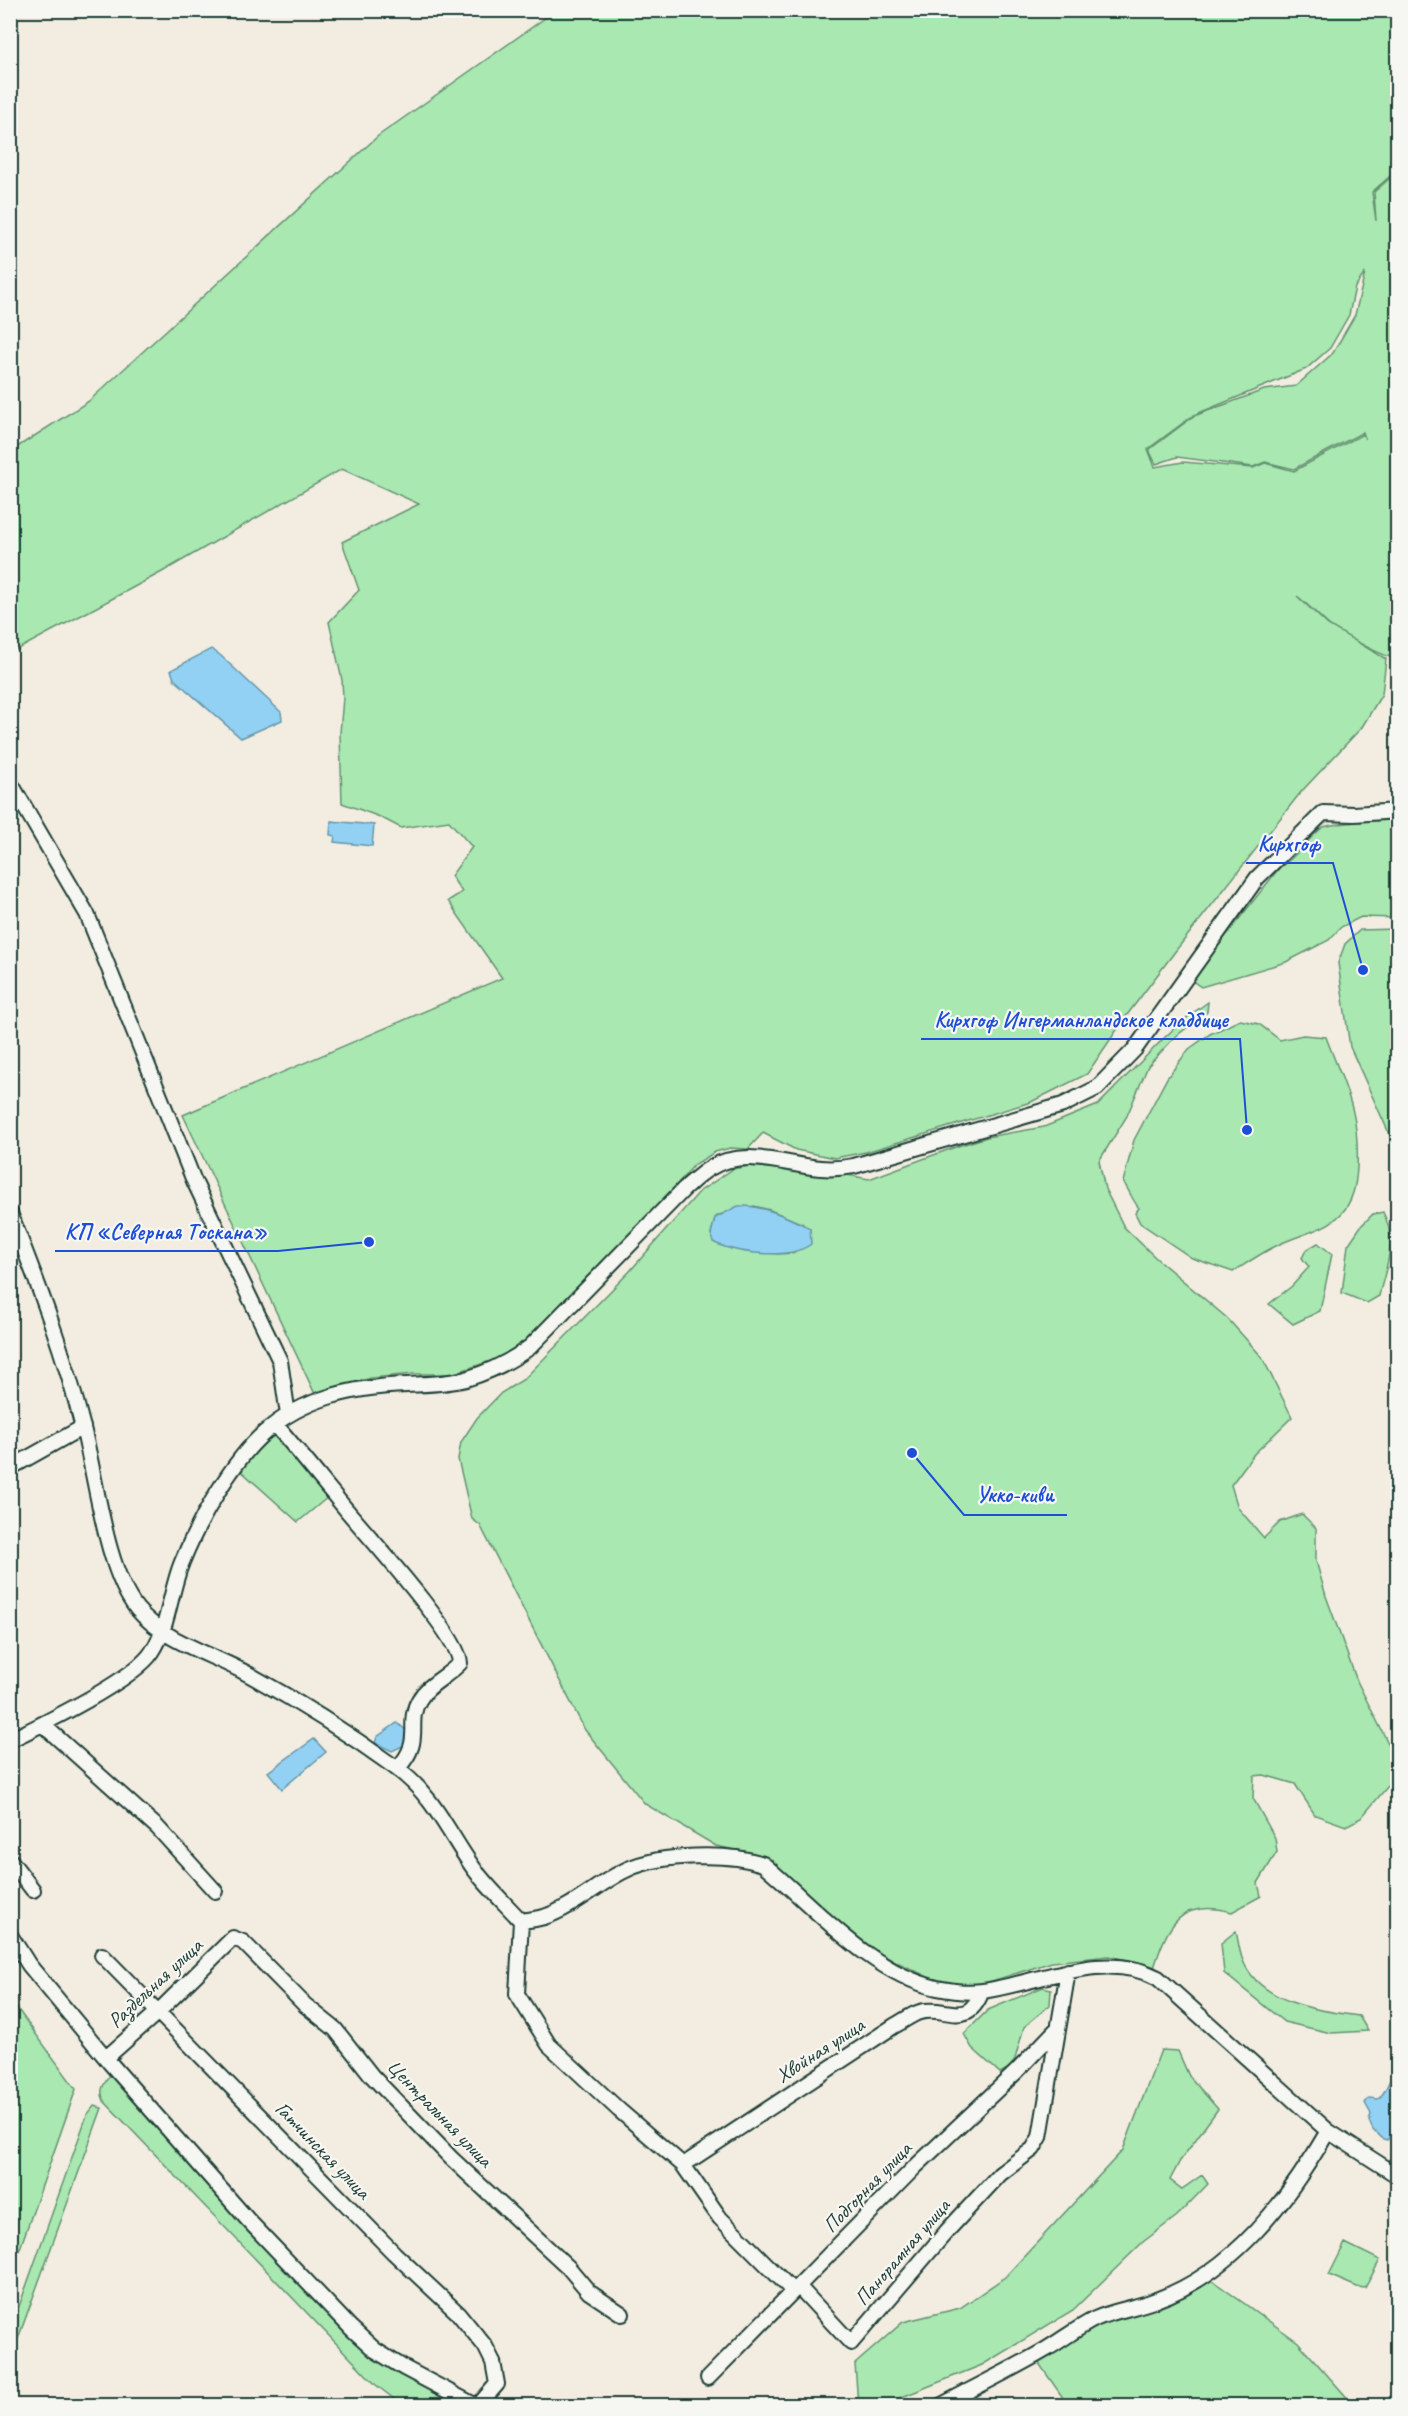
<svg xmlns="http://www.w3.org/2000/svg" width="1408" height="2416" font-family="Caveat,sans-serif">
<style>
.green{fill:#a9e8b0;stroke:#649272;stroke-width:1.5;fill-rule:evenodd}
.water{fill:#93d1f4;stroke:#6596a7;stroke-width:1.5}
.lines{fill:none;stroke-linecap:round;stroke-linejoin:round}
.minor-casing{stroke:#1f3d34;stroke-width:18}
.minor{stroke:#f6f6f2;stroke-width:14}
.labels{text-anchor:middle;stroke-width:4.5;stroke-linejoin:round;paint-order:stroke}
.street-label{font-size:21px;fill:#1f3d34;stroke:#f6f6f2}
.leader{fill:none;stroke:#1d4ed8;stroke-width:2}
.callout-dot{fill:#1d4ed8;stroke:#f6f6f2;stroke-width:2}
.callout-label{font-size:22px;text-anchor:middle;font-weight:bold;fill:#1d4ed8;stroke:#f6f6f2;stroke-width:4.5;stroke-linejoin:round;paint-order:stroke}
</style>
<rect width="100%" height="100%" fill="#f3ede1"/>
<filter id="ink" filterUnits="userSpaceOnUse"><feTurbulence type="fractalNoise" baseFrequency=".0167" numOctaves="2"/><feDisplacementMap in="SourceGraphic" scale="12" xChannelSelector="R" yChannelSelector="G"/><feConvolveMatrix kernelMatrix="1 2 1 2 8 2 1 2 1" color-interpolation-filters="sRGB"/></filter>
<g filter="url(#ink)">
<path class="green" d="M555,11H1397V170L1372,192L1376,221L1374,192L1397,172V658C1385,659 1341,633 1329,625C1318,616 1308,604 1297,596L1328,625L1386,659L1382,694L1362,727L1301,792L1177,949L1127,1015L1087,1074L1031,1102L866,1152L835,1158L796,1150L763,1133L748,1149L730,1148L715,1152L694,1165L650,1215L524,1341L500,1358L451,1374H413L371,1378L315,1394L183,1115L502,978L448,901L462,892L451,876L472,847L449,821L401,828L380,817L342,803L340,733L343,698L342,680L329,622L359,590L342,542L419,504L342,469L162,572L11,653V451L89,401L378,136ZM1365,273L1355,315L1333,353L1296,386L1264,390L1194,416L1150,449V452L1156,464L1177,457L1253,467L1265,462L1294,469L1363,432L1365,439L1363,434L1294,471L1265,463L1253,468L1183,462L1155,467L1148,449L1194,415L1306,369L1330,348L1349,315L1355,287Z
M1397,819V918L1361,917L1341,927L1329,940L1286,962L1201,987L1191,980L1280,867C1297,857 1307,839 1322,828C1330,822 1383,821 1397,819Z
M1397,929H1398L1397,1362L1394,1357L1392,1140L1350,1047L1338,963L1345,944L1360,930Z
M1208,1002L1207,1012L1175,1037L1148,1066L1127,1116L1099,1161L1105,1189L1124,1227L1156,1258L1227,1318L1262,1357L1292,1417L1254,1454L1231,1485L1238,1508L1264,1538L1280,1522L1302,1514L1316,1528V1561L1326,1596L1357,1681L1397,1761L1394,1779L1361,1818L1346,1826L1315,1815L1295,1784L1264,1775L1254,1776L1253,1798L1275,1838L1277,1852L1258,1883L1261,1896L1232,1912C1179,1898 1167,1926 1153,1971L1136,1962L1109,1956L1052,1962L989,1982L965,1986L930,1978L880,1954L837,1921L770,1861L750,1853L716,1846L645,1804L585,1730L480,1525L472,1519L458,1459L461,1442L477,1418L501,1393L524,1379L630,1271L700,1191L733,1169L748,1166L847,1175L869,1179L958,1146L987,1137L1044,1127L1098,1105L1163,1039L1182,1021ZM754,1206L770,1210L803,1224L794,1253L778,1254L747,1251L711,1234L715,1218L719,1215Z
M1240,1020L1259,1024L1280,1040L1303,1035L1326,1037C1345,1088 1360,1110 1357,1168C1356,1185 1353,1201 1341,1214C1325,1231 1296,1235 1276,1246C1261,1253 1247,1263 1233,1272L1192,1258L1140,1223L1135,1213L1139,1208C1132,1200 1130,1191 1123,1182L1134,1140L1167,1078L1189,1049L1210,1034Z
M1383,1212C1398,1242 1386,1266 1379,1296L1367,1303L1342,1293L1348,1245L1361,1226L1373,1214Z
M1318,1243L1332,1254L1320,1311L1293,1324L1269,1304L1292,1286L1309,1267L1302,1258L1306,1250Z
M273,1436L287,1448L328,1497L298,1522L240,1470L256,1451Z
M1236,1931C1238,1940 1239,1949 1242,1958C1258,2003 1319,2011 1359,2016L1368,2031L1331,2033L1284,2022L1224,1973L1221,1943Z
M1043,1987L1051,1989L1050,2005L1024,2027L1013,2066L1000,2073L972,2048L964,2034L988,2010Z
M11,2000L76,2089L11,2274Z
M1161,2050L1178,2051L1189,2076L1218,2109L1180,2161L1170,2180L1182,2189L1202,2175L1208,2184L1177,2216L1143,2242L1073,2310L982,2365L882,2405H858L855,2364L903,2322L960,2308L1005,2277L1123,2150Z
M113,2074L277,2261L332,2320L374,2357L464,2405H402L376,2385L104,2101C99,2090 103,2085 110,2075Z
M94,2106L102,2108L11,2358V2329L87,2115Z
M1345,2243L1380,2260L1365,2288L1357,2287L1329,2275Z
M1210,2279L1298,2342L1351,2402L1350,2406L1068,2405L1038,2362L1101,2323L1170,2302Z"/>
<path class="water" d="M211,649L220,655L281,712L282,720L241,738L174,679L171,670Z
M331,821L374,825L372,846L334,842L335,836L330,835Z
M738,1206C764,1205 787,1217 810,1228L811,1244C790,1260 736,1254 713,1242L711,1234L715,1218Z
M397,1723C406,1729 409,1732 407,1744L392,1751L375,1743L377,1737Z
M314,1739L326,1752L282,1789L268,1772Z
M1397,2070V2129L1387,2140L1382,2138L1372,2128L1369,2121L1371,2114L1365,2103L1369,2098L1378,2099C1388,2091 1388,2078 1397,2070Z"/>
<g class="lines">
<defs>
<path id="minor" d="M10,782L87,914L194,1181L280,1361L288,1415
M10,1213C38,1283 65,1355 83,1428C96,1477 106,1571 137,1609C165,1642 210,1653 248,1674C299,1702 349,1734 396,1768C434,1796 446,1829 472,1866C486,1886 505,1903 521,1921L517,1994L549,2045L619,2110L683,2165L720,2218L793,2291
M275,1424C300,1453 324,1483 349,1513C370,1538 460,1637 460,1663C447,1677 428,1684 419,1700C405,1724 425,1740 397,1769
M10,1468L83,1427
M42,1724L157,1827L215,1891
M10,1740C43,1724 134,1680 152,1652C169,1626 170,1591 182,1562C198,1522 232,1461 264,1433C304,1397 355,1387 407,1385C426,1384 447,1384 466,1379C489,1372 511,1361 530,1347L684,1189C692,1182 701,1173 710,1168C744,1147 785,1165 821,1168C832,1169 843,1168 854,1166L1063,1105L1097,1088L1135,1049L1257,878L1323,813L1354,814L1398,811
M10,1860L33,1890
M521,1921C529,1920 537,1919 544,1917C575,1907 599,1882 628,1869C661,1854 729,1852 763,1864C815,1907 870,1973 937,1988C952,1991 969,1993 983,1991C1039,1983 1103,1949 1158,1978L1328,2131L1398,2176
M10,1935L29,1965L110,2063L248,2220L351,2328L375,2350L404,2368L476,2406
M102,1955L394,2253L458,2313L485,2346L493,2362L497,2384L478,2406
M106,2058L159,2011L233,1938L243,1942L305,2005L335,2029L372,2076L451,2158L568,2267L589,2292L622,2314
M683,2165L894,2026C902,2022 912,2014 920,2012C947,2005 967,2030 982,1991
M799,2287L851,2343L947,2231L1000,2174L1033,2149L1040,2137L1068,1971
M708,2378L914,2168L1016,2072L1058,2028
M940,2406C975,2387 1011,2370 1045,2350C1062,2340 1077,2328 1095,2319C1114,2310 1136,2308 1156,2300C1234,2272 1288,2200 1328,2131"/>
</defs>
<use href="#minor" class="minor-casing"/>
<use href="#minor" class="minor"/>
</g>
</g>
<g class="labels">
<g class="street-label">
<text transform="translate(155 1983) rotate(-43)" y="7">Раздельная улица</text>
<text transform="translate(820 2050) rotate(-33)" y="7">Хвойная улица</text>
<text transform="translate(440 2113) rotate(46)" y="7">Центральная улица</text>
<text transform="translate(323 2150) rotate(46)" y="7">Гатчинская улица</text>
<text transform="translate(867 2187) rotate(-46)" y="7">Подгорная улица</text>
<text transform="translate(902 2252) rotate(-49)" y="7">Панорамная улица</text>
</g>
</g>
<path class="leader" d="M1363 970L1333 863H1246M1247 1130L1240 1039H921M369 1242L278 1251H55M912 1453L964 1515H1067"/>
<g class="callout-dot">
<circle cx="1363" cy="970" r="6"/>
<circle cx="1247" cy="1130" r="6"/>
<circle cx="369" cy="1242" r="6"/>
<circle cx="912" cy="1453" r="6"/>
</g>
<g class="callout-label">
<text x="1289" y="851">Кирхгоф</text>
<text x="1081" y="1027">Кирхгоф Ингерманландское кладбище</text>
<text x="166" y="1239">КП «Северная Тоскана»</text>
<text x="1015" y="1502">Укко-киви</text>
</g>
<rect width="1408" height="2416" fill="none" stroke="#f6f6f2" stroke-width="36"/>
<rect x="18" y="18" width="1372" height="2380" fill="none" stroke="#1f3d34" stroke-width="2" filter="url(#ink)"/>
</svg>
